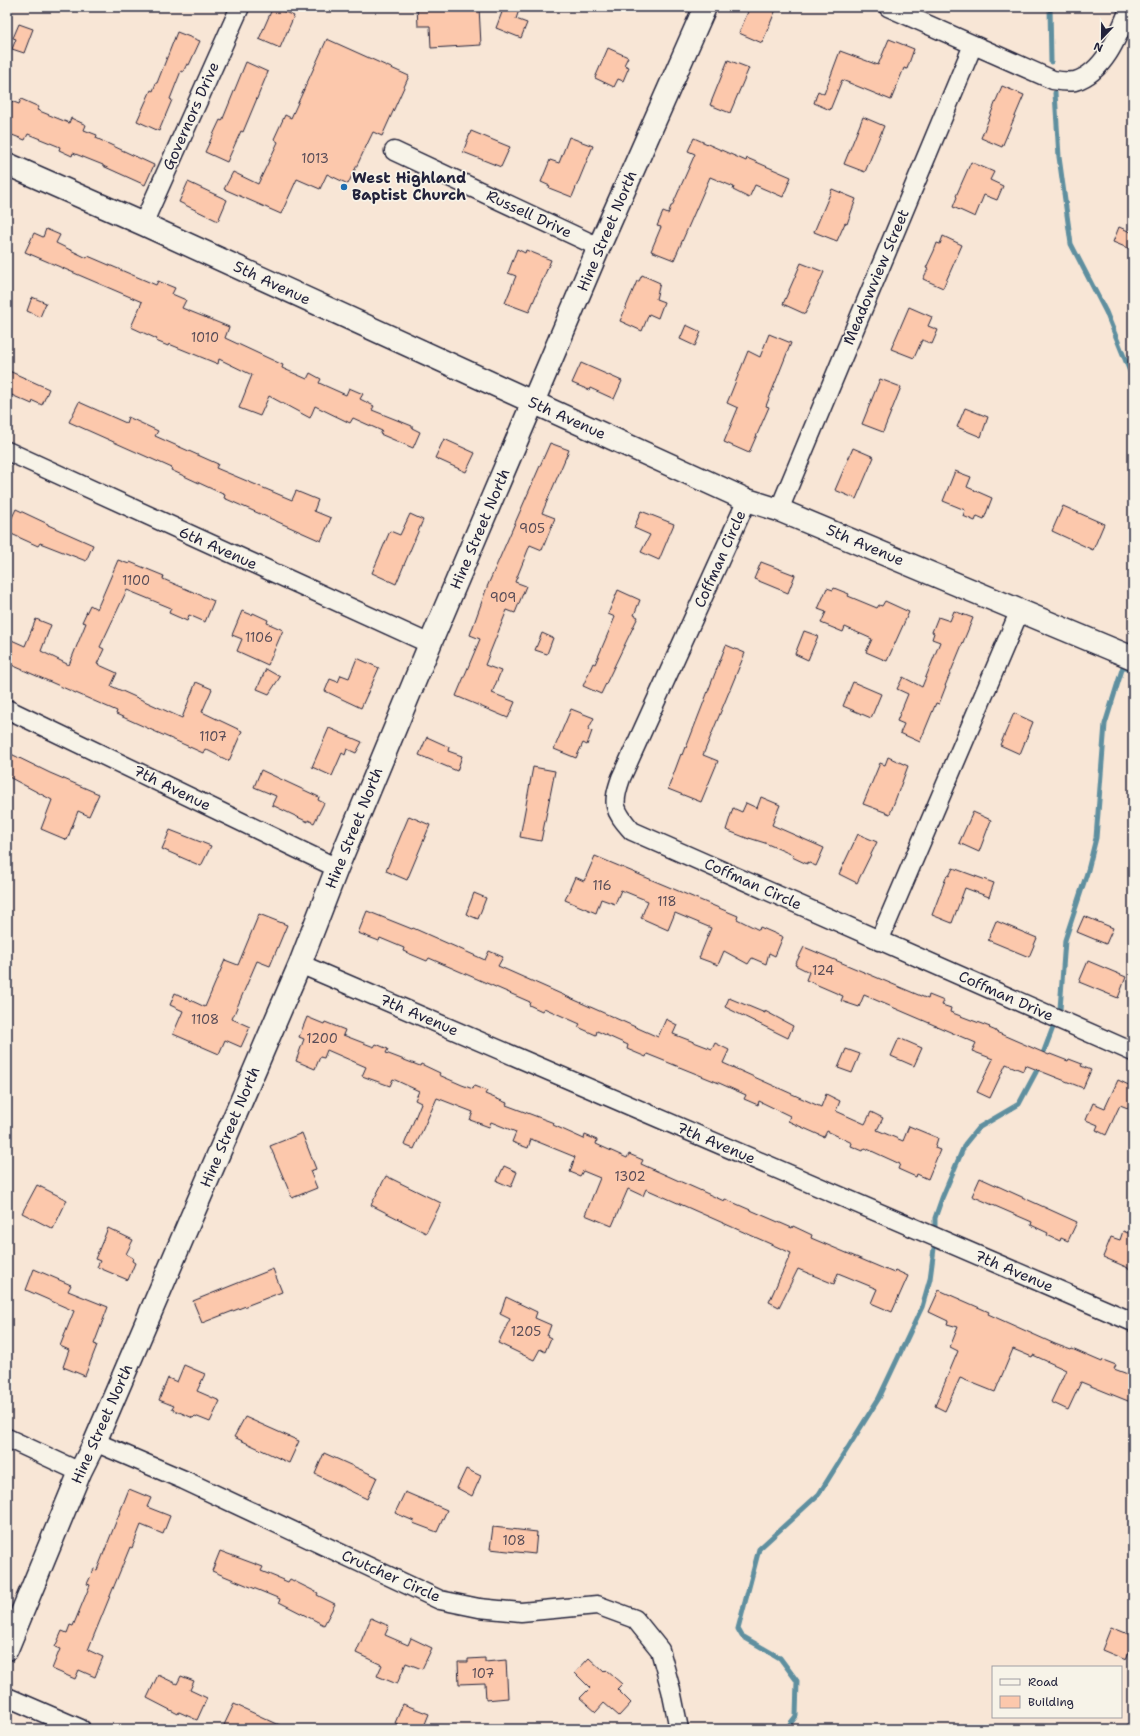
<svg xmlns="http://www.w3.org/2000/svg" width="1140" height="1736" font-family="'Shantell Sans',sans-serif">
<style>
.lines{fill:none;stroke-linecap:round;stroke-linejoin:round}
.stream{stroke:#5f8f9f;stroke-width:5}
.building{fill:#fcc8ac;stroke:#22223b}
.minor-casing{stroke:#22223b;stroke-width:21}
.tertiary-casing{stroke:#22223b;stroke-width:25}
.minor{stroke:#f7f3e8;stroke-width:18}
.tertiary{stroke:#f7f3e8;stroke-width:22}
.poi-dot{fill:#1f6fb2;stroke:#f7f3e8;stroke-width:1.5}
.labels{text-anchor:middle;stroke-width:3.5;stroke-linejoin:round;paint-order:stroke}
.number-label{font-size:13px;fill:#584c57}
.street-label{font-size:15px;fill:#22223b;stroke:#f7f3e8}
.poi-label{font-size:15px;font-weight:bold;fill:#22223b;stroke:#f7f3e8;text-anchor:start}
</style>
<rect width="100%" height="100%" fill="#f8e6d6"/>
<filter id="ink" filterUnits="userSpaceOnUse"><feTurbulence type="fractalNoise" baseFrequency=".025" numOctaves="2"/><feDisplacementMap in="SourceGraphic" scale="8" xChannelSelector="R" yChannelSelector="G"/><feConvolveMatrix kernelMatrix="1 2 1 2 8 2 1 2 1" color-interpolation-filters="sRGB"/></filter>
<g filter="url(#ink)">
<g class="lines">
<path class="stream" d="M1050,7L1051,62
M1055,93L1059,157L1071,244L1106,312L1133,379
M1131,645L1133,636
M1123,666L1133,670
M935,1233V1218L942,1198L965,1144L978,1128L1019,1104L1036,1072L1060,1009L1065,940L1088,870L1096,838L1105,724L1125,660
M786,1729L796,1716L797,1681L780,1658L742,1636L738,1629L759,1549L819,1494L879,1398L922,1307L930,1279L935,1241"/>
</g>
<path class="building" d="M273,7L294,16L280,48L259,39Z
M417,7H479L481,45L431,48L430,26H418Z
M504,7H520L516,19L527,23L521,38L496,28Z
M750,7H777L762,43L739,33Z
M19,24L33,29L24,53L12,49L16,39L13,38Z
M177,32L200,41L189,65L187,64L183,72L181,71L170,99L172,100L159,131L137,121L151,90L153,91L156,83H157Z
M327,39L409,76L382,136L373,132L348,184L327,174L320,189L297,179L281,214L224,189L233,172L258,184L278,142L274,139L285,115L291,118Z
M889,39L914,49L907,69L904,68L891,100L842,80L830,110L814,103L818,91L824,94L840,51L878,65Z
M608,48L628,57L624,65L629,67L623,81L618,79L614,87L595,78Z
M728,60L749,68L730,113L710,105Z
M246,62L268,72L243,132L241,131L227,162L205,152L220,120L222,121Z
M1002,86L1024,95L1002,147L981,138Z
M21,99L39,107L37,110L69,123L71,118L86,125L84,130L97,135L96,138L154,165L145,185L103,166V165L73,153L72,156L59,150L60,147L28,134L25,140L7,133V112L11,101L19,104Z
M863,117L884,126L865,172L844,164Z
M471,131L510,147L501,167L463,152Z
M569,137L593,146L572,197L549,188L550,186L541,182L550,160L559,163Z
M694,138L746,161L747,158L791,177L783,197L755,185L749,198L733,190L734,187L710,177L674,260L651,251L661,227L657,226L663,212L668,214L671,206H672L695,154L688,151Z
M971,162L994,172L990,180L1003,186L997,200L984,195L975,217L953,207L957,197L956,196Z
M188,182L227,200L218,221L179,202Z
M832,189L856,199L847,224L845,223L837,241L814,232Z
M1119,227L1133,233V241L1130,249L1113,242Z
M46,229L60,235L56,243L87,258L88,256L156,285L158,281L175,288L172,294L186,300L182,308L229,327L225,338L283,365L282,368L307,379L310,373L321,379L319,383L346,395L349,388L363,394L360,399L374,406L372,410L412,426V428L420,432L413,448L380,434L382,431L353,418L350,423L315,406L310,418L269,396L260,416L239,408L252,375L219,359L218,364L169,344L168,346L156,341L157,339L131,327L142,302L25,252L34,233L43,237Z
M943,236L962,245L943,288L923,279L928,269L926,268L934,251L937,243L940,244Z
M517,249L525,253L526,250L551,260L529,312L505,303L516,276L508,273Z
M801,263L824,272L805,314L783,304Z
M642,275L660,283L656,299L664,302L658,318L649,314L642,331L620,321L637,281H639Z
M32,297L46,303L40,317L27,311Z
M909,307L932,317L928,326L938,330L932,344L922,340L914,358L891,349Z
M686,325L701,332L695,346L680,339Z
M769,334L791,343L766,406L769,407L749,453L724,442L738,408L727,403L748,351L760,357Z
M581,363L622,381L614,399L590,388L589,390L572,383Z
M7,370L49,389L42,405L33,401L32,404L7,393Z
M880,379L901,387L883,432L862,424Z
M79,402L126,423L128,417L158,431L155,436L218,464L216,468L292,500L296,491L318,500L314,511L331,518L321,541L224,498L225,495L171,470L172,468L69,422Z
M965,408L988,417L981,437L957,427Z
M444,439L475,453L466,472L435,458Z
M550,443L569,450L542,513L555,518L542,550L530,545L515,582L526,586L515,613L507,610L485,665L501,671L492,693L515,702L508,718L456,696L480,639L470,635L487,587Z
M853,448L874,457L856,499L835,490Z
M955,471L971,477L967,487L992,498L984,519L977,516L975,521L963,516L965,510L943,501Z
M1063,506L1104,524L1093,550L1052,531Z
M16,509L48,524V525L93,545L86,561L40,543L38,546L7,532V528Z
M641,511L674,524L659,560L641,552L650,535L634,528Z
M410,514L423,520L396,584L372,573L390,531L400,535Z
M118,560L129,564L130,562L164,576L163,579L214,601L205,622L189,615L187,621L169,613L171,608L127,590L100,647L104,649L97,664L117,673L111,686L182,718L196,682L212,689L202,712L242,731L229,761L205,749L203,753L116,714L117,711L7,663V638L25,646L36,619L51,625L41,651L69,665L86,623L82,622L90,605L97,609Z
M761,562L795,575L788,593L754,579Z
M827,588L833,590L834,588L849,594L848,596L877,608L879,605L882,606L885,601L909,612L887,661L866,652L872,639L845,627L843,632L821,623L826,612L818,609Z
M618,590L640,600L634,615L638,617L601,694L583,686L593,663L595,664L615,617L608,614Z
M242,611L252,615L253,613L268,620L267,623L283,630L268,665L237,651L242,639L232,635Z
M954,611L973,618L945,686H946L939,704L936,703L920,742L900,733L904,724L897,721L908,694L897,689L903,677L922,687L940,642L932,639L934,633L932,632L938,617L950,621Z
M804,631L818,636L808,660L795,654Z
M542,633L553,638L547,654L535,650Z
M726,645L745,653L703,755L718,761L701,802L668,789L681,754L682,755L685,747L686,748Z
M357,658L379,668L361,708L325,691L330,679L338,682L341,675L349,678Z
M266,669L280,677L269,694L257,689Z
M853,682L881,694L871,718L843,706Z
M571,709L594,718L588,730L592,731L587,745L583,743L576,758L554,749Z
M1014,713L1033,722L1020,754L1000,745Z
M329,728L362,742L356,753L347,749L345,755L342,753L332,776L312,767Z
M427,737L449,747L448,751L462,756L457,771L419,755Z
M7,752L50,773L99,794L89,816L78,811L67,840L41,829L52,800L7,776Z
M888,757L908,766L890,814L863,804L880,763L885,765Z
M533,767L555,771L541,841L520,837Z
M261,770L319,797L318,800L324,803L314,823L308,820V822L272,805L276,796L254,787Z
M761,797L780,805L772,825L824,848L816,866L807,862V864L792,857L793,855L765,843L749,838V839L726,830L733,808L742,812L746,803L757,808Z
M973,812L991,820L979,852L959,843Z
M409,816L430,825L407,880L386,871Z
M170,830L211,846L201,866L162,849Z
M858,834L877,842L857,883L839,874Z
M595,856L738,916L737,919L759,930L760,927L783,937L775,956L769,953L766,964L752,958L748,964L724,951L718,965L699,958L711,928L675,913L668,930L641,918L648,901L621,890L615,904L601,899L596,913L565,900L575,877L584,881Z
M953,868L994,883L989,897L965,888L952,923L932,915L947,875L949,876Z
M474,893L486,898L478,919L466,914Z
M367,911L412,929L413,928L485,960L489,951L503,957L498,966L658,1037L666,1019L677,1025L673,1034L712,1049L715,1043L729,1050L723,1063L821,1107L826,1094L840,1101L836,1111L865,1124L871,1112L883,1118L877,1130L903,1141L909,1126L938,1138L935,1148L940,1150L928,1179L917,1174L916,1177L898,1169L900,1164L865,1148L863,1151L851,1146L852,1143L827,1131L824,1137L788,1121L790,1116L759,1101L758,1105L744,1099L746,1095L719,1083L647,1054L646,1057L627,1049L628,1045L597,1031L596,1035L578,1027L580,1024L544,1008L542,1011L529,1005L530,1002L429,958L427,961L403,951L404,948L380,938L379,941L358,933Z
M259,914L287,925L270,966L257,961L232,1019L250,1027L241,1047L225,1040L219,1054L173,1034L183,1011L170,1005L175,993L205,1007L225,960L238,965Z
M1084,916L1113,928L1106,944L1077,932Z
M996,921L1037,938L1029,957L988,940Z
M804,947L928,999L929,995L944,1001L942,1005L951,1008L950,1012L990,1027L989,1028L996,1031V1032L1049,1055L1050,1054L1068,1061L1069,1059L1082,1064L1081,1066L1091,1070L1083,1088L1025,1065L1023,1071L1006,1064L990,1098L977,1092L993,1059L972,1051L976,1043L864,995L859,1007L841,1001L843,996L806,980L809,972L795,965Z
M1088,961L1126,977L1118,998L1079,982Z
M729,998L765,1013V1011L793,1026L788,1038L725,1007Z
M307,1017L324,1024L325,1022L345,1030L343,1035L374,1047L376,1044L388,1049L386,1053L420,1066L421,1064L440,1073L439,1075L462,1085L473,1089L474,1086L487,1091L485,1094L507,1103L506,1105L554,1123L553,1125L584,1139L585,1135L597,1140L596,1144L627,1158L629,1154L643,1160L641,1164L724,1201L725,1199L792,1228L793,1226L812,1235L811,1238L894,1273L895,1270L908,1276L892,1312L871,1303L877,1289L838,1273L834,1284L798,1269L779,1307L769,1302L791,1253L646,1189L643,1196L628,1189L612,1226L585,1215L600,1178L583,1171L580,1176L570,1172L575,1157L531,1139L528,1148L512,1142L516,1132L491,1122L489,1127L470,1120L473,1112L437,1098L414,1149L404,1145L421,1103L415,1100L419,1091L393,1079L390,1086L362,1076L366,1067L327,1050L324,1058L320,1057L315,1069L296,1061L304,1039L299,1037Z
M899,1038L922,1048L914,1066L891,1056Z
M846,1049L860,1054L852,1073L838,1068Z
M1118,1080L1133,1087V1110L1120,1105L1106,1135L1096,1130L1098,1125L1086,1120L1093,1103L1105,1108Z
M302,1133L316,1169L310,1171L317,1188L292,1198L270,1146Z
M504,1166L517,1172L511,1187L497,1181Z
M386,1176L441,1203L426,1233L371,1205Z
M980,1178L1077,1222L1068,1241L1061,1238L1060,1241L1047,1235L1048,1233L1031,1225L1032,1222L972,1196Z
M37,1185L67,1200L53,1229L22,1213Z
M108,1228L133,1240L126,1254L133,1258L132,1261L135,1263L128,1280L97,1267L100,1261L95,1259Z
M1123,1231L1133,1235V1270L1103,1257L1111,1237L1120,1240Z
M34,1269L71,1285L68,1291L108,1307L94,1344L97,1345L85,1376L63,1367L69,1350L60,1346L74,1311L26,1290Z
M273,1269L282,1292L202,1323L193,1301Z
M939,1290L989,1312L988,1314L1055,1344L1071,1350L1072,1349L1102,1362L1103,1360L1116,1365L1114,1369L1133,1376V1403L1081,1382L1068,1410L1051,1402L1066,1370L1033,1355L1032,1357L1013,1349L995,1392L960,1378L945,1411L935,1406L958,1351L950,1347L958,1327L947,1324L948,1321L929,1312Z
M506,1297L537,1312L535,1318L551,1325L547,1336L551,1338L545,1352L540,1349L534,1360L498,1343L510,1319L500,1314Z
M184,1365L205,1374L197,1391L220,1401L210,1422L195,1416L193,1418L172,1409L174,1406L159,1400L168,1378L177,1382Z
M245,1417L299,1441L289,1463L234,1437Z
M324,1453L377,1477L367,1499L315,1474Z
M466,1469L481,1476L472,1496L457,1488Z
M129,1489L151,1498L147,1507L170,1516L163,1534L141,1525L132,1548L130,1547L88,1650L103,1657L95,1677L79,1670L75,1679L52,1669L60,1649L55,1647L62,1631L67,1633L70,1625L73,1626L90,1585L87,1584L94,1569L97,1570Z
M405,1492L447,1510L437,1532L413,1523L414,1521L395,1513Z
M493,1527L537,1532L535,1554L490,1549Z
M220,1551L263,1567L261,1571L288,1582L290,1579L318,1593L317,1595L335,1604L324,1625L279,1602L280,1599L212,1571Z
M371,1618L389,1626L385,1635L408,1645L411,1638L432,1648L422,1669L406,1663L397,1684L377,1676L382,1665L356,1653Z
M1111,1627L1133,1636V1644L1126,1660L1102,1650Z
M485,1658V1662L506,1660L508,1698L486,1700L485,1683L459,1684L458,1662H468V1659Z
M589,1658L604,1672L606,1670L622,1684L617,1689L631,1703L619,1716L604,1703L596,1712L580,1698L590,1688L575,1673Z
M158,1675L177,1684L181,1676L194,1681L190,1690L207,1698L197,1720L179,1712L178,1714L147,1698Z
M234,1704L288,1729H234L224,1725Z
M403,1704L429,1714L423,1729H411L395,1723Z"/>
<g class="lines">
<defs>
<path id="minor" d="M888,7L1053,80C1059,81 1068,82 1075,81C1105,72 1119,34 1130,7
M394,151L599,247
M143,224L240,7
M7,451L430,644
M747,500L621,778C612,804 613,810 632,831L1133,1052
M779,510L973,45
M7,709L337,868
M879,941L1020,610
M300,964L1133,1322
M7,1438L80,1472
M95,1442L184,1480L440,1600L479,1608L521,1612L597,1605L635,1619L660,1650L671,1690L679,1729
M7,1697L81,1729"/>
<path id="tertiary" d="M7,164L143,224L747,500L779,510L1133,658
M7,1649L80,1472L95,1442L300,964L337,868L430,644L599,247L705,7"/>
</defs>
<use href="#minor" class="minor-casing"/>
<use href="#tertiary" class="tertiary-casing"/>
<use href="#minor" class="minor"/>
<use href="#tertiary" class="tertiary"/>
</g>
</g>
<circle class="poi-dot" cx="344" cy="187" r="4"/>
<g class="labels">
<g class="number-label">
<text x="315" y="163">1013</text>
<text x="205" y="342">1010</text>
<text x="532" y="533">905</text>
<text x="136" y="585">1100</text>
<text x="503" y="602">909</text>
<text x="259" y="642">1106</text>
<text x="213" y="741">1107</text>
<text x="602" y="890">116</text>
<text x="667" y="906">118</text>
<text x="823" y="975">124</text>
<text x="205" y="1024">1108</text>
<text x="322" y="1043">1200</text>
<text x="630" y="1181">1302</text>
<text x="526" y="1336">1205</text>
<text x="514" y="1545">108</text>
<text x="483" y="1678">107</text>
</g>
<g class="street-label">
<text transform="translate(191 116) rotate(-66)" y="5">Governors Drive</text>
<text transform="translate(529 214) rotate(25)" y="5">Russell Drive</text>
<text transform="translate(607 231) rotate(-67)" y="5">Hine Street North</text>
<text transform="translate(876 277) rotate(-67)" y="5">Meadowview Street</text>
<text transform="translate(272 283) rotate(25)" y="5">5th Avenue</text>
<text transform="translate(567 418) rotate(24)" y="5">5th Avenue</text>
<text transform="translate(480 529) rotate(-67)" y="5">Hine Street North</text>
<text transform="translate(865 545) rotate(23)" y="5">5th Avenue</text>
<text transform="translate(218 548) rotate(24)" y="5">6th Avenue</text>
<text transform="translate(720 559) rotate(-66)" y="5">Coffman Circle</text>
<text transform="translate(172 788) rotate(26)" y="5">7th Avenue</text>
<text transform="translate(354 828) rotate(-68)" y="5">Hine Street North</text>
<text transform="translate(753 884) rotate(24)" y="5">Coffman Circle</text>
<text transform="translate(1006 996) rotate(24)" y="5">Coffman Drive</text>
<text transform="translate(419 1015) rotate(23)" y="5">7th Avenue</text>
<text transform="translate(230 1127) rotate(-67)" y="5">Hine Street North</text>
<text transform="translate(716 1143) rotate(23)" y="5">7th Avenue</text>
<text transform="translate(1014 1271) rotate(23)" y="5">7th Avenue</text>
<text transform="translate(102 1424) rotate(-66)" y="5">Hine Street North</text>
<text transform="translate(391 1576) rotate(24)" y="5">Crutcher Circle</text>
</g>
<g class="poi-label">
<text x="352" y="183">West Highland<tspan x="352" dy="17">Baptist Church</tspan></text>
</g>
</g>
<rect width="1140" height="1736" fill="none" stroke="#f7f3e8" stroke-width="24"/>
<rect x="12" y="12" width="1116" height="1712" fill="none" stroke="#22223b" stroke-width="1.5" filter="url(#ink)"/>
<rect x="992" y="1666" width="130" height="52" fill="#f7f3e8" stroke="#a29fa3"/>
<rect x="1000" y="1679" width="20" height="6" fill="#f7f3e8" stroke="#a29fa3"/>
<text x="1028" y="1686" font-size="12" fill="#22223b">Road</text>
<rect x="1000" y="1696" width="20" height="12" fill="#fcc8ac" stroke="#a29fa3"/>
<text x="1028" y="1706" font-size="12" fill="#22223b">Building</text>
<g transform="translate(1102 38) rotate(202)" stroke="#f7f3e8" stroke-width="3" paint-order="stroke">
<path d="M0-3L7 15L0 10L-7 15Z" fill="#22223b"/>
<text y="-6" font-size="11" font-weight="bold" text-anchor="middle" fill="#22223b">N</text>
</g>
</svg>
